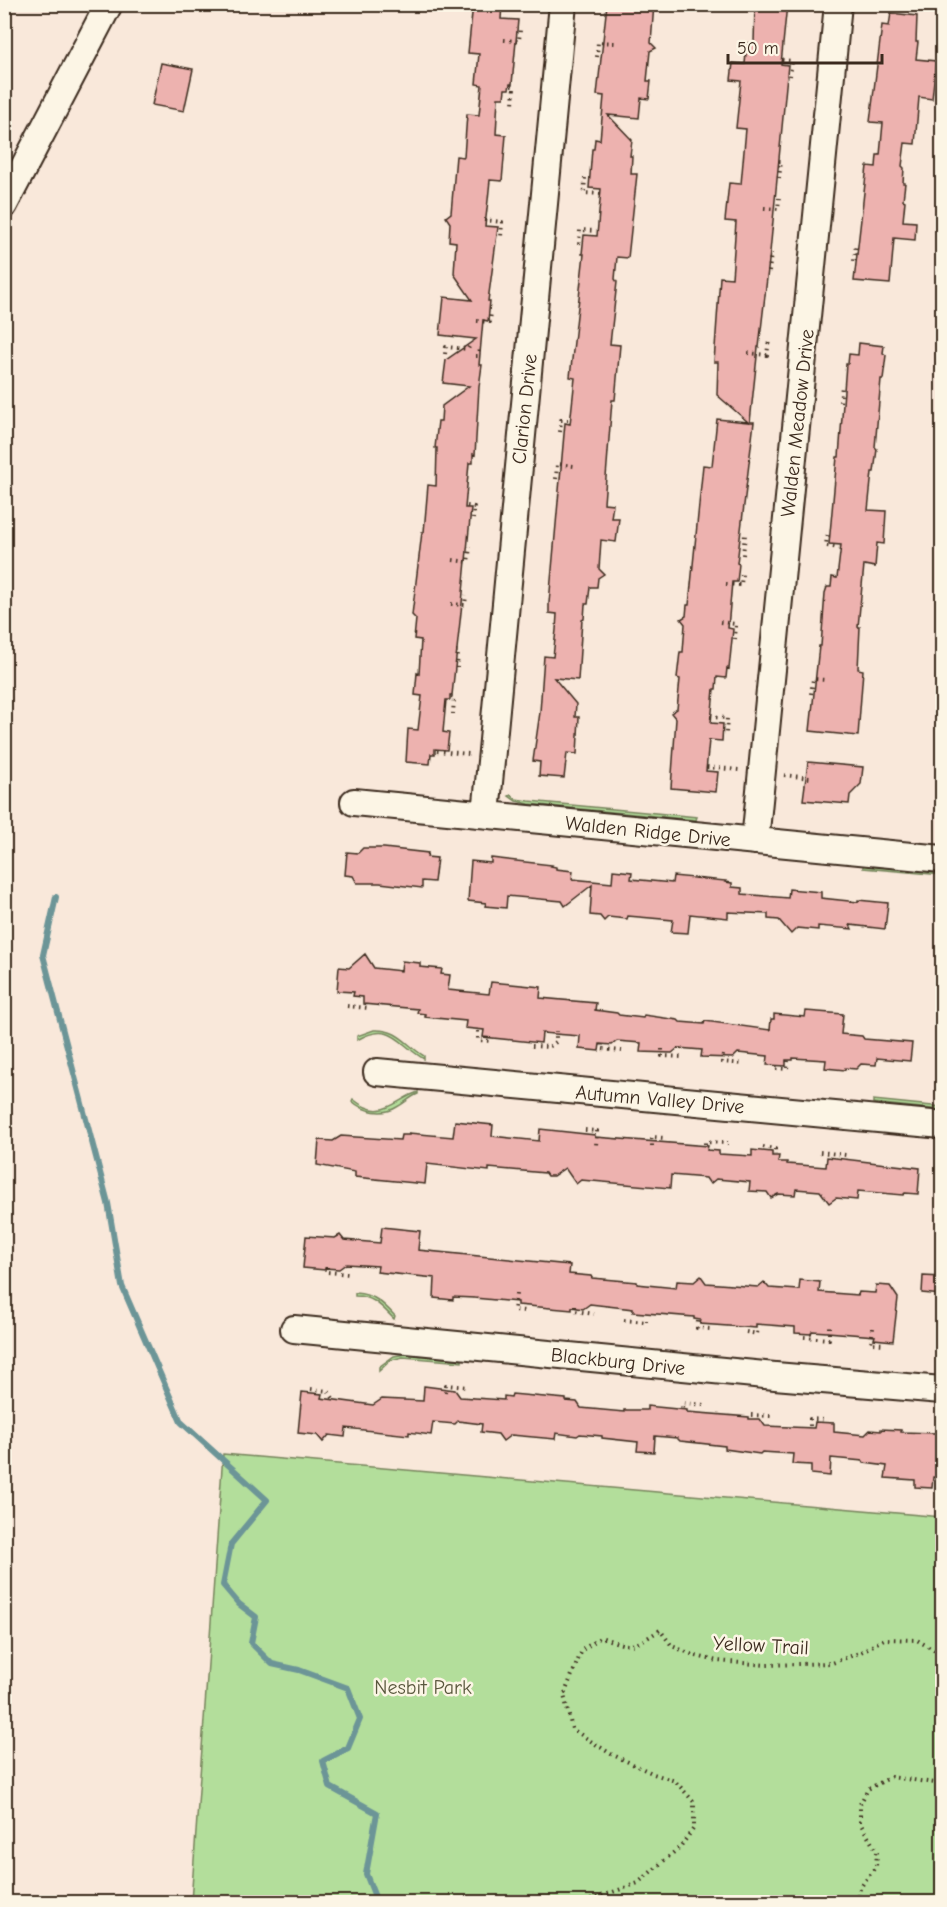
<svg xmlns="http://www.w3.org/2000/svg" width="947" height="1907" font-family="'Comic Neue',sans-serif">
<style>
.green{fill:#b3de9b;stroke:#77845c;stroke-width:1.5}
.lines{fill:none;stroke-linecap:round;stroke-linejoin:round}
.stream{stroke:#6c9597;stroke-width:6}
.building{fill:#edb2af;stroke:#3b2a1e;stroke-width:1.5}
.minor-casing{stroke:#3b2a1e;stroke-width:30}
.path{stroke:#3b2a1e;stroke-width:4;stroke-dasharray:1.5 4.5;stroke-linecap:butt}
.minor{stroke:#fcf5e5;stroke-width:26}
.labels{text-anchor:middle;stroke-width:5;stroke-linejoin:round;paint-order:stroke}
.street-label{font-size:20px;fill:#3b2a1e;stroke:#fcf5e5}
.park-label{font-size:20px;fill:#59573d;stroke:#fcf5e5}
</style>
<rect width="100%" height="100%" fill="#f9e8da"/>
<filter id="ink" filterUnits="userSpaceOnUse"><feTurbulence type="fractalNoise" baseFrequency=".0167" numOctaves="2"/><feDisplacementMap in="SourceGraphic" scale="12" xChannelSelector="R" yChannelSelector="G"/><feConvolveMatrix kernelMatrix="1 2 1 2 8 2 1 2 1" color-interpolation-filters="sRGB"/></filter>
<g filter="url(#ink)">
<path class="green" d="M511,795L516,799L529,801L697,817L696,820L529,804L516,801L509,796Z
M863,865L942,873V875L863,868Z
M374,1030C399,1029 405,1044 424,1056V1059C399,1045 392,1020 357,1040V1036Z
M418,1092V1094C410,1097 405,1103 397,1107C383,1116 364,1112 352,1101L353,1099C382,1123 394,1100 418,1092Z
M873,1100L942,1107V1110L873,1103Z
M355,1293C374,1294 383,1303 395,1316L394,1319C382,1307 374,1296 355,1296Z
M406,1354L462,1360V1362L403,1357L391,1360L379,1371V1367L394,1356Z
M223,1454L942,1517V1902H191Z"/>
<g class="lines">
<path class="stream" d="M56,897L43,955L108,1203L122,1286L181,1422L267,1500L231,1544L223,1585L239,1604L256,1617L251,1643L272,1664L299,1670L348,1688L360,1719L348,1748L323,1761L330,1787L377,1813L366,1874L377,1902"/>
</g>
<path class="building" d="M473,4H502L501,19L518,20L512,84H510L509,89H505L504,98H498L496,134L506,135L502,181L490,180L488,200L485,226L498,227L488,301H490L488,321L483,320L479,365H482L479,387L475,455L473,454V463H469L465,508H471L462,603L452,695H450V700H446L443,732L449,733L447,750L435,749V754H431L430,764L406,762L408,729L418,730L422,696L415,695L417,673L419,674L421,640L414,639L416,619L412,615L422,532H424L428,485L436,486L437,448H435L438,421H441L442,406L469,386L443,383L446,360L476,339L440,335L444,297L472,300L454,274L456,242L449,241L450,223L446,217L451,213L456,156L464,157L467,114L479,115L482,85L476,84L479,54L468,53Z
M607,4H654L651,43L656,48L650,51L647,81H651L649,99L641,98L639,118L608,115L632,140L630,156H632L631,174H637L628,258L617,257L615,279L617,282L610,344L620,345L615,400H612L604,503L613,504L611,518H619L616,542L601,540L599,569L604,574L598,578L597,587H590L588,604H585L584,619L582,620L578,680L554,678L576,704L575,717H579L577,754L567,753L564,778L539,776L540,762L533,761L540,712L544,656L553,657L556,630L557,614L549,613V603L565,423L570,424L575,378L570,377L584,254H582L584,235L597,236L601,189L589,188L592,149H594L595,139L600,140L604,96L597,95Z
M755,4H787L781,64L788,65L770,252L759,347H758L750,422H754L737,563L739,564L737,582H732L728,628L733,629L729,669L727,668L726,678L717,677L716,689H714L711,723L723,724L722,741L709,740L706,771L718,772L716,792L671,788L676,719L671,713L677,709L680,679L677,678L680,652H683L685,624L681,619L686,616L687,605H689L703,465L712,466L717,419L748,422L717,395L718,362H714L720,277L732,278L736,222L725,221L729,183L741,184L746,129L736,128L741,81L731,80L733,63L745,64L747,43H754Z
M891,13L917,16L916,42H918L916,59L936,61L932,99L919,97L915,144L905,143L902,166L904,168L903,183H905L903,200L905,201L903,221L916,222L915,240L894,238L890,284L854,281L867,166L876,167L877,155H880L883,123L870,122L882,25L889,26Z
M161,63L193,69L184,111L152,105Z
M859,343L884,346L883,353L886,355L883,379H881L875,447L877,449L874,472H872L868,510L886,511L884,544L877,543L875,567L864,565L858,627H860L858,669L863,670L858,736L810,731L819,646H821L825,593L827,587H831L832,577L837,578L841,545L829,544L837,457H839L846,364H848L849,354L858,355Z
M808,762L863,767L861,784L850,795L849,804L803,800Z
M363,848H384L428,853L427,857L437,858L434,882L422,881V888L380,883H357L353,876L345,875L347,852L358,853Z
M491,858L552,865L551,866L556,867V869L573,871L572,879L612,883L613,870L632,872L631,879L672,883L673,876L726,881L725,882L732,883V887L742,888V894L788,898L789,889L821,892V898L858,902V900L888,903L885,929L850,925L852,929L818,926V930L797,928L791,934L779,920L768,919V914L728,912V918L690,914L688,933L671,932L673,920L628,916L627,919L608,917L604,921L600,916L590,915L592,885L565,906L562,901L507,896L506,908L485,906L486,903L468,901L471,861L491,863Z
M365,954L374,968L401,971L402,961L420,963V967L442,969L441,974L450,975L448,990L489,994L491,982L541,987L540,998L596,1003L595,1010L617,1013L619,1015L643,1018L644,1015L678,1020L680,1022L704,1024L705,1021L770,1030L771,1019H774V1014L805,1017L806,1011L843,1014L841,1034L862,1036L864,1039L912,1043L910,1061L877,1058L876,1065L861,1064L856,1069L845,1068V1070L825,1068L826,1060L793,1058V1060H786V1066L767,1065L768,1056L738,1053L733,1058L701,1057L702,1050L678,1048L672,1053L640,1052L641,1043L617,1041L612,1045L600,1044L599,1051L579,1049L580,1036L542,1033L541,1043L483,1037L484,1030L465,1028L466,1021L425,1017V1014L417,1013L418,1009L363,1004V997L353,996L354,992L337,991L339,967L349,968Z
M455,1121L493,1125L492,1136L539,1141L540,1129L595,1135V1137L708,1146L707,1150L719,1151V1154L752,1156V1150L772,1152V1156H779L778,1162H787V1164L826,1167L827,1157L920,1168L918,1194L905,1193L903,1195L858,1191L857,1200L836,1198L829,1203L820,1191L796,1189L795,1195L778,1194L771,1198L767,1192L749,1191L750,1182L716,1179L710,1184L706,1178L671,1175L670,1188L581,1180L576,1184L565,1168L553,1176H547L545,1173L489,1168V1171L427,1164L425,1184L355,1177V1172L317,1165L319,1140L333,1141L341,1136L400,1140L401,1135H409V1133L453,1137Z
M382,1227L420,1231L418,1250L570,1265L569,1274L591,1276L592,1278L637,1282V1284L676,1288L677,1281L694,1282L701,1276L706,1283L758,1287L764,1282L769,1288L799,1290L800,1280L820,1282L819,1292L858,1295L859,1292L875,1293L876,1285L890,1286L898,1298L893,1341L874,1339L875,1336L827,1332L812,1331L811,1334L795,1333V1327L756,1324V1328L700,1324L701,1320L694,1319V1317L633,1312V1309L616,1307L590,1304L583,1309L572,1307V1310L518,1305V1302L474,1298L453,1297V1300L434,1298L435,1278L377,1272L378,1266L346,1264L339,1269L325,1268V1270L303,1268L306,1236L335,1238L340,1235L344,1240L380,1243Z
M923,1276L942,1277V1295L922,1293Z
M424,1386L455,1390L460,1397L504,1400V1396L511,1397L512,1394L566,1399V1401L577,1402L581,1408L624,1412V1410H647V1406L687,1410V1412L749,1417V1419H760L765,1426L814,1428L815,1422L834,1423V1432L865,1435L870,1430L881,1431V1429L901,1430V1432L936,1433V1440H942V1478L933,1477L932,1488L915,1487V1480L885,1478L887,1466L864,1463L863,1461L831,1458L830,1476L811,1474V1465L792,1464L793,1454L762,1452L760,1454L725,1449V1446L680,1441L677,1438L655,1436L654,1452L637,1451L638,1442L602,1438V1436L580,1434L577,1436L556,1433L555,1439L511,1435L503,1441L498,1434L481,1432L482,1424L458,1421L455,1424L433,1422L431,1435L409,1432V1435L346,1428L345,1437L329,1435L323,1442L317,1435L298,1433L302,1392L322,1394L321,1398L373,1405L382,1399L423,1401Z"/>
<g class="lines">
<defs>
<path id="minor" d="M4,205L109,4
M354,802L942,859
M486,814L563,4
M755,841L838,4
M377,1072L942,1125
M294,1329L775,1376L942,1390"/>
</defs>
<use href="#minor" class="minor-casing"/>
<path class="path" d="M504,40L519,41L520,30
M597,57L598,42L615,43
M782,60L792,61L790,76
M511,86H514L513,105
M779,161H781L779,178
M585,178L584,193L602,194
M764,208L778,209L779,198
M484,220L502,222L501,237
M579,244L580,230L596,231
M854,261L856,244
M769,272L771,253
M477,321L490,322L491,312
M748,353L767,355L769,339
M445,354L446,347L468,349L469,347
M476,356H478L479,348
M840,402L842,386
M560,432L561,420H568
M556,479L557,464L574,466
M467,506L474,507L473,519
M827,535L826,546L839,548
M743,555L745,534
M453,560L468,562L470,547
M726,584L741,585L742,574
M451,604L465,605L466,595
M720,622L736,624L735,639
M456,651H458L457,668
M811,694L813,679L827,680
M451,697L454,698L453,714
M710,717L727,718L726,733
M437,751L469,754
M707,767L739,770
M784,775L810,778
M347,1006L368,1008L369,1006
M478,1031V1040L492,1041
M602,1044V1049L622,1051
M532,1046L549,1047L556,1042V1031
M662,1049V1056L683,1057
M723,1055L722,1062L744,1064
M776,1068L787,1069L788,1060
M585,1130L597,1131L596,1146
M705,1144V1142L728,1143
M652,1146V1137L665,1138
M763,1147L775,1149V1155
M820,1152L846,1155
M327,1267V1272L350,1274
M516,1294L514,1310L526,1311
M575,1306V1311L594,1314
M624,1320L647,1322V1320
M698,1321L697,1328L711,1329
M873,1328L871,1343L883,1344
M746,1332L757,1334L758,1327
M804,1337L829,1339V1326
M311,1389L328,1391L333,1398
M445,1392L446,1385L467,1387
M682,1408L683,1403L706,1405
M751,1415L771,1416
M810,1426V1419L825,1420
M585,1902L638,1883L680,1847L694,1828V1802L675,1781L654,1774L611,1754L572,1729L564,1695L582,1650L601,1637C634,1649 631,1648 660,1630L672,1646L696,1656L717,1661L767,1665L832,1663L859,1653L884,1639L917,1640L942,1655
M858,1902L860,1888L876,1866L877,1852L860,1823V1804L868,1789L891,1777L942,1784"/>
<use href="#minor" class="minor"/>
</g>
</g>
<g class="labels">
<g class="street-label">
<text transform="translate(524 409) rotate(-84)" y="7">Clarion Drive</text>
<text transform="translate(797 423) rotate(-84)" y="7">Walden Meadow Drive</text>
<text transform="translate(648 831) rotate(6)" y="7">Walden Ridge Drive</text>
<text transform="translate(660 1099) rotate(5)" y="7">Autumn Valley Drive</text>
<text transform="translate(618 1361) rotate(6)" y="7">Blackburg Drive</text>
<text transform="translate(761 1645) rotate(3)" y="7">Yellow Trail</text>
</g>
<g class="park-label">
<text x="423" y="1694">Nesbit Park</text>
</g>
</g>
<rect width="947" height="1907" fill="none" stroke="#fcf5e5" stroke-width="24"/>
<rect x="12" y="12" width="923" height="1883" fill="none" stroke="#3b2a1e" stroke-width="2" filter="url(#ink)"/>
<path d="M728 54v9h154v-9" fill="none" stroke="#3b2a1e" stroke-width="3"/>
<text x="737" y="54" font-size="18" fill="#3b2a1e" stroke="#fcf5e5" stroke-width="4.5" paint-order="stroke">50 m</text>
</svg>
